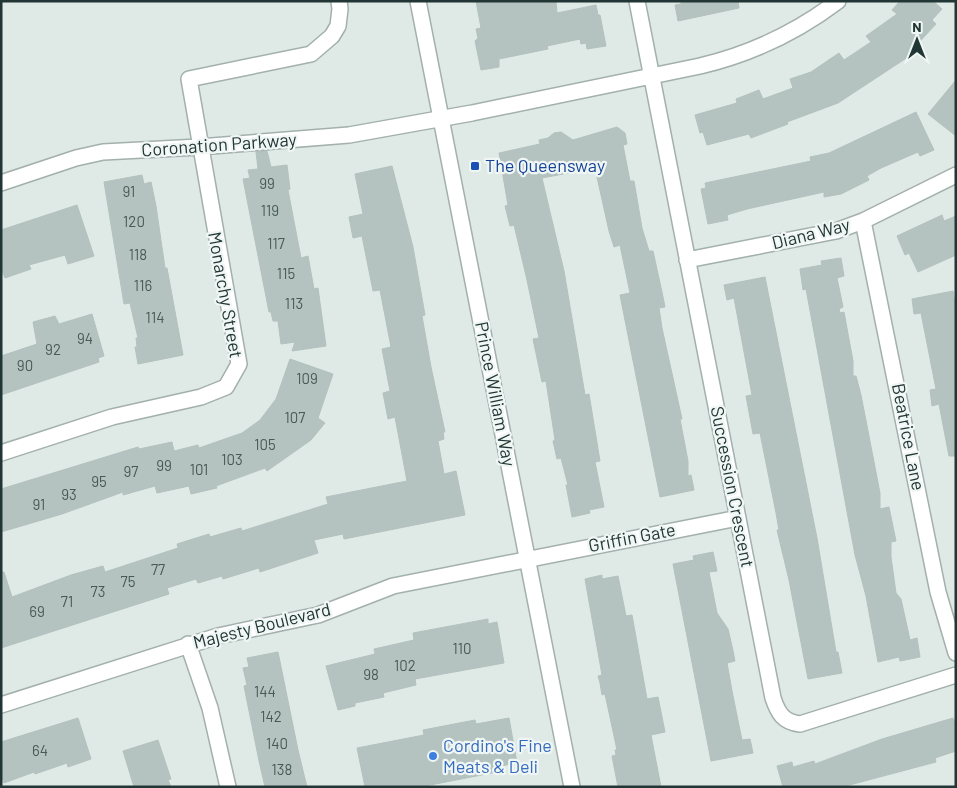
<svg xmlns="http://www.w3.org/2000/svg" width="957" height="788" font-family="Barlow,sans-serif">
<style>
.building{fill:#b5c3c0;stroke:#b3c2be}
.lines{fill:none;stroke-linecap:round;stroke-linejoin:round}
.minor-casing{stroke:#a3b0ad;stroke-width:18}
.minor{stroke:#fff;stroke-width:15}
.transit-dot{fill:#1a4fb4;stroke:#eff6f4;stroke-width:2}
.shop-dot{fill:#3f7fe0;stroke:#eff6f4;stroke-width:2}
.labels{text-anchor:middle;stroke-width:4.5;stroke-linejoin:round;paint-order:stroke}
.number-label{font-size:15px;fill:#475a58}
.street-label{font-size:18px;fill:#223735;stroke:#eff6f4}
.transit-label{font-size:18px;fill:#164399;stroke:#eff6f4;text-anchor:start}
.shop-label{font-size:18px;fill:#366cbe;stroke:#eff6f4;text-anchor:start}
</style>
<rect width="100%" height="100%" fill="#dfe9e6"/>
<path class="building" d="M476,1H556L557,13L596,5L598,15H600L606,46L587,49L586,43L581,44L580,39L547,46L548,49L499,59V67L481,70L475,41L478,38L476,29L481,28Z
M681,1H738L739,8L678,21L675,5L681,4Z
M900,1H933L942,9L932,20L936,24L909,53L911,55L838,103L787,122L788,124L751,138L749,134L707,145L703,132L700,133L695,115L737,103L736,99L759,90L763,99L793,88L790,79L811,72L839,53L844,60L871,42L866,36L897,14L892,10Z
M956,80V136L928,114Z
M916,112L934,150L920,156L918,152L881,168L867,176L869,180L841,194L824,197V192L747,209L727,215L728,220L708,224L701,189L706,188L705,183L811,161L810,157L829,153Z
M617,127L625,133L627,144L623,145L630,181H634L642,228L649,251H653L662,292L665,307L659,308L662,328L682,419H680L688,461V476L691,475L694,490L660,497L620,295L630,293L620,245L614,247L609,231L595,168L542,178L564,271L585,395L589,394L600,461L595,462L604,507L589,510L590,513L572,517L566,485H568L561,458L557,459L553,441L555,440L546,381L542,382L533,339L539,338L527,280L514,225L510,226L505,206L508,205L499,153L540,144L539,140L548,138L554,133L561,132L573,140Z
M267,151L271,167L287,165L290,189L288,190L301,258L308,256L314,289L318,288L326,346L292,351L295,342L281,344L278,321H273L271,312H269L243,179L250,178L248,170L258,169L256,152Z
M392,166L413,247L425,315L422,316L431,367L445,432H443L444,439L438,441L444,474L456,471L465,515L344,539L343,534L314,540L318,553L260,572L259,568L223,579L222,576L198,583L196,579L167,588L169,594L1,648V572H4L12,597L71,575L103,566L105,572L178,548L177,544L209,534L210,537L241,528L242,531L328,504L326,497L407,481L395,417L388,419L383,393L390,391L382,349L391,347L380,290L373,291L362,236L353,238L349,217L363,214L355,174Z
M142,175L144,184L151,182L156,206L165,268H167L183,355L138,364L135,347H137L136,338H138L130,303L124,304L104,182Z
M77,205L94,256L68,264L65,255L29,265L31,269L5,278L1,268V230Z
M942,215L944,221L956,216V255L918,272L909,253L905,255L897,236Z
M841,258L844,276L837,278L843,307L839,309L840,313L844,312L853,361V376H856L861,395L880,493V509L889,507L896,541L891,542V557L896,593L901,599L910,640L917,638L920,657L900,661L899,657L878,662L866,596L855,555L806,289L803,290L800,269L822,265L821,261Z
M765,277L817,538L836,652H838L842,673L808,679L789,580L777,530H779L776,513L760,433L753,434L746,396L752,395L734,298L727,300L724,285Z
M953,291L956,311V456H949L939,404L932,406L930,390L936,389L921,313L914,314L912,299Z
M92,314L104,356L98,358L99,362L1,395V356L37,344L33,322L55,316L59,324Z
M290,359L333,374L318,418L325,423L311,440L267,471L265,468L216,486L217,488L191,494L189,486L157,493L155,486L123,495V492L62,514L1,532V489L138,447L139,449L172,442L174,451L198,445L199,448L242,433L260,420L276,399Z
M713,552L717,571L709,572L717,613L728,629L732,646L735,661L727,663L733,696L742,740L750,739L753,753L711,761L673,564L694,560L693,556Z
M602,575V579L618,576L626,616L632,615L647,699L658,697L665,732L651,735L661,787H618L612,756L616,755L615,750H617L605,694L602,695L600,683L598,676L602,675L585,579Z
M488,619V624L497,622L504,663L415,679L416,685L383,693L384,697L355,703V706L338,710L326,666L375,654L374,649L414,640L413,633Z
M278,652L298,750L307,787H265L259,761L244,686L247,685L243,668L249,667L247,658Z
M78,718L91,759L68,767L67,763L35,774L34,772L4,783L1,775V742Z
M509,718L517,763L501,766L502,771L420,787H365L357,748L424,735L423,730L475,720L476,724Z
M953,718L956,726V751L935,758L936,762L842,787H783L777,766L792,762L793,767L814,761L815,764L882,739Z
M158,740L171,779L168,780L171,787H134L123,751Z"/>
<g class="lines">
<defs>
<path id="minor" d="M418,1L572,787
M637,1L773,698C778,713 783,722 800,724L956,675
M1,183L76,158L103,152L199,147L349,135L472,113L700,66C751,54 797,32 838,1
M863,221L938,592L956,653
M687,260L836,231L863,221L956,175
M1,453L112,417L201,397L226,387L239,364L189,79L311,54L332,36L338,26L340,9L339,1
M188,644L210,708L228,787
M1,705L218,636L318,615L393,586L738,518"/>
</defs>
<use href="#minor" class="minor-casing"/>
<use href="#minor" class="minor"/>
</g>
<rect class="transit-dot" x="470" y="161" width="10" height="10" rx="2.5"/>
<circle class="shop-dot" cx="433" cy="756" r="5"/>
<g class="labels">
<g class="number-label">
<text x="267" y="189">99</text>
<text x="129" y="197">91</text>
<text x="270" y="216">119</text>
<text x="134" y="227">120</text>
<text x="276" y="249">117</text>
<text x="138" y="260">118</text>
<text x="286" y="279">115</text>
<text x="143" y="291">116</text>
<text x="294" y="309">113</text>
<text x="155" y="323">114</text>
<text x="85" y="344">94</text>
<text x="53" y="355">92</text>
<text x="25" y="371">90</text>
<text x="307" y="384">109</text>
<text x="295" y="423">107</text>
<text x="265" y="450">105</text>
<text x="232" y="465">103</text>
<text x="164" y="471">99</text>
<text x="199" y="475">101</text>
<text x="131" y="477">97</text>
<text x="99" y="487">95</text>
<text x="69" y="500">93</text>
<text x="39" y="510">91</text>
<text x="158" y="575">77</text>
<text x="128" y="587">75</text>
<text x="98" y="597">73</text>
<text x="67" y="607">71</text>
<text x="37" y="617">69</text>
<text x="462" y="654">110</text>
<text x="405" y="671">102</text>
<text x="371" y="680">98</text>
<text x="265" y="697">144</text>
<text x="271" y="722">142</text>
<text x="277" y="749">140</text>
<text x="40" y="756">64</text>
<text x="282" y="775">138</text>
</g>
<g class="street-label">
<text transform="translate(219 145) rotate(-4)" y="6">Coronation Parkway</text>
<text transform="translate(811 234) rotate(-14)" y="6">Diana Way</text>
<text transform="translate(225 295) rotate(80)" y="6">Monarchy Street</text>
<text transform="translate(495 394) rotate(79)" y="6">Prince William Way</text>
<text transform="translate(908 437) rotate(79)" y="6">Beatrice Lane</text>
<text transform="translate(732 487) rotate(79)" y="6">Succession Crescent</text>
<text transform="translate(632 538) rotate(-11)" y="6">Griffin Gate</text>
<text transform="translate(262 626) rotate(-14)" y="6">Majesty Boulevard</text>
</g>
<g class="transit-label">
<text x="485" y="172">The Queensway</text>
</g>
<g class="shop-label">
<text x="443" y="752">Cordino's Fine<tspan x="443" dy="21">Meats &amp; Deli</tspan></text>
</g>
</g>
<rect width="957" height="788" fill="none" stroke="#223735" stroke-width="5"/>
<g transform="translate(917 40)" stroke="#eff6f4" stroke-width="4" paint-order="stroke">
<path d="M0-4L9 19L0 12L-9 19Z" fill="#223735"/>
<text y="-8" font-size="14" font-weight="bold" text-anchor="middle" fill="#223735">N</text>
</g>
</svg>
